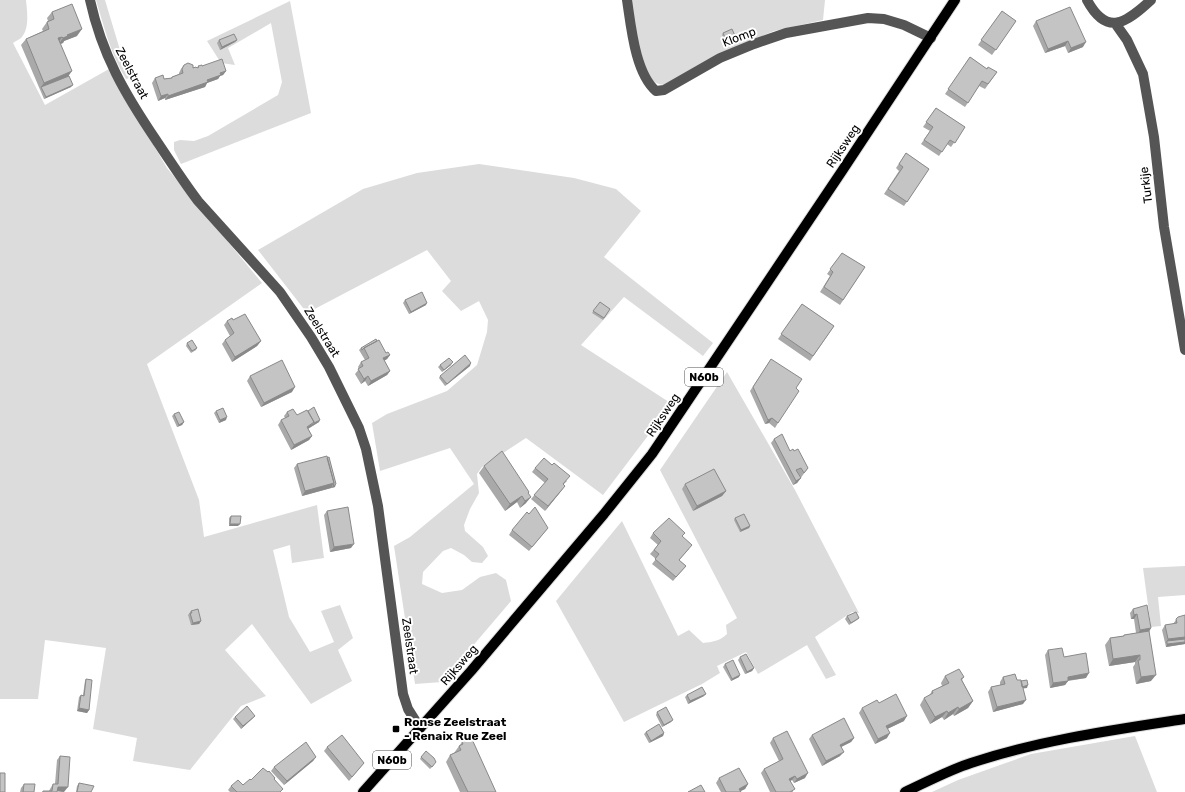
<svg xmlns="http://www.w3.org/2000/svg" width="1185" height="792" font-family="Rubik,sans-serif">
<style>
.green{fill:#dcdcdc}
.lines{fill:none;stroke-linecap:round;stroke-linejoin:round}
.major-casing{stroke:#dbdbdb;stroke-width:12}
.minor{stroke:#555;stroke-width:10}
.major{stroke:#000;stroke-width:10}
.wall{fill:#a9a9a9}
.shaded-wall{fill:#898989}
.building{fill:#c4c4c4;stroke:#898989}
.poi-dot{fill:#000;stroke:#fff;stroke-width:1.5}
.labels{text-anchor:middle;stroke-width:4;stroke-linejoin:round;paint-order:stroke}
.shield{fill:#fff;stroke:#4c4c4c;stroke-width:1}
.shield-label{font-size:11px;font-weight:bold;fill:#000}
.street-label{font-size:12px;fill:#000;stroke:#fff}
.poi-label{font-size:12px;font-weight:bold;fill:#000;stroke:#fff;text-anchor:start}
</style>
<rect width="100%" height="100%" fill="#fff"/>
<path class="green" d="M0,0H26C27,11 30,29 21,38C19,40 15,41 13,43L45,105L109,69L167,168L262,283L147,364L199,500L204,537L317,505L324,558L292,563L290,545L273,550L289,617L310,652L334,642L321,611L340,605L353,638L338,650L352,681L311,704L252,624L225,650L266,696L241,706L190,770L133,761L137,738L93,729L106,648L45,640L38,699H0Z
M96,0H105L120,50L130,78L126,79C111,55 104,27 96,0Z
M630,0H825L823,20L774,31L738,46L663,85C659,84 654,83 652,79C638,60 634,23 630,0Z
M290,1L311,113L181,164L174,150V142L180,140L194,141L208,136L278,95L282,82L271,23L228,48L235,65L221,63L207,41Z
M479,164L574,178L616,189L641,211L604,257L713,343L703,356L624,297L581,345L672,404L603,495L526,438L482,467L477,474L479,493L470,509L464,525L465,531L483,547L488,556L482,563L472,562L464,555L451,548L443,551L423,572L422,584L442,593L462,590L480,577L496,573L506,580L511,601L442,682L415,684L394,546L410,537L474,484L450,448L380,471L372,423L387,414L447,391L477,365L487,332L488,320L479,301L461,311L442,291L451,281L427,250L307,313L258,250L363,189L417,173Z
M727,372L795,490L859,613L852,612L815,637L836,675L826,679L807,645L758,674L746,652L717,666L720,673L702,684L624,722L556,601L622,521L678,636L689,630L703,643C712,642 720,641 727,634L726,625L737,618L660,470Z
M1185,566V595L1158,597L1161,626L1151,627L1143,568Z
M1135,736L1157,792H932L958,780L1031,754Z"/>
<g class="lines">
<defs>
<path id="major" d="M363,792L471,671L604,514L652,454L842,171L955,0
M905,792C927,782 949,770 971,763C1041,740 1113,730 1185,719"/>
</defs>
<use href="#major" class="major-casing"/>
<path class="minor" d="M90,0C102,55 125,94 156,140C170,161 183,181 198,201L280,292L311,337L329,367L359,428L366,449L378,506L403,694L408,709L420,728
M627,0C631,26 635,73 656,91L664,90L720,58L754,44L786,33L868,18L884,19L904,25L931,38
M1087,0C1107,37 1126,23 1151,0
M1115,23L1127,40L1143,74L1154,137L1164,227L1185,350"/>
<use href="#major" class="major"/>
</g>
<path class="wall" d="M1002,11L1016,21L992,55L978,45Z
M52,12L77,36L64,41L63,43L60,44L69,76L71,87L44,99L21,45L26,39L43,31L42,29L47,22L48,21L47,18Z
M1036,21L1083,47L1068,53L1065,46L1045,53L1033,26Z
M723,33L736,38L735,40L726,44L722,35Z
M219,40H237L235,42L220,50L217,43Z
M970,57L987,69L997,72L985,89L979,86L965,107L945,94Z
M184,65L197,68L198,66H202L226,71L223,75L220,76L218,79L207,83L205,87L165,100V98L158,101L152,83L155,78L164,79L171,78L172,77L179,74V73L181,69Z
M936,108L965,127L951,147L947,144L939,156L921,144L930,131L923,127Z
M906,153L929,169L904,206L884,194L899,171L896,168Z
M842,253L865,267L840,305L820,292L830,276L827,274Z
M405,300L426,305L409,314L403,303Z
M600,302L610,309L603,320L592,313Z
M802,304L834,326L810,361L778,339Z
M233,320L261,341L257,346L232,362L222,344L225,340L230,336L224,325L227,321Z
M377,341L386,353L390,355L387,359L384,361L390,371L387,375L368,386L365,381L361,384L355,374L359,369L358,367L361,362L365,360L359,350L361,348Z
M187,343L197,348L196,350L191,353L186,346Z
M771,359L796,388L778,423L775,428L769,423L765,424L750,391Z
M440,365H451L442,372L438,367Z
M470,366L445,386L439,378L440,376Z
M250,376L292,392L261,407L247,381Z
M216,411L226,420L219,423L214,413Z
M287,412L319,422L308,429L312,436L309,440L291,450L278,425L281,420L285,418L284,416Z
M174,414L184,422L182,425L177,427L172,416Z
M774,439L790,451L808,468L797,483L793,485L771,443Z
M297,464L335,487L302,496L294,468Z
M484,466L528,493L526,503L520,508L517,502L505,511L479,473Z
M535,468L567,481L563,485L562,490L545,511L531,499L545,483L532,472Z
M685,484L726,491L722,496L693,511L682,489Z
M327,511L351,548L330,552L324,515Z
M231,516L238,526H229V518Z
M735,518L750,526L749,528L740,532L734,520Z
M548,528L529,551L509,535L512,530Z
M653,533H685L682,536L689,549L679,560L686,566L673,581L652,564L656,559L650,554L658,545L650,538Z
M1133,609L1151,628L1149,632L1151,681L1136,684L1133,667L1135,664V662L1109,666L1105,645L1110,638L1123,636L1124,635L1136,633L1134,619H1131L1130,613Z
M191,611L201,621L199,624L191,625L188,615Z
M847,616L859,618L857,620L849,625L845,619Z
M1178,617L1185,644L1166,647L1162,630L1165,625L1173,624Z
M1048,650L1064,657L1086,678L1068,681L1065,685L1050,688L1045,655Z
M740,657L754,668L752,671L745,674L738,660Z
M725,664L739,677L731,681L723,667Z
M945,676L964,677L962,680L973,701L968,708L954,716L953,714L944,720L942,717L930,724L920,705L924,698L929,696L932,691L942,686L941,683Z
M1003,677L1021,681L1027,688H1023V704L993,712L988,692L991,687L1000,685V682Z
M86,679L89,710L87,713L77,711L79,697L81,695H83L85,681Z
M687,695L704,696L688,704L685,697Z
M862,708L904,721L887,729V738L875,744L859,713Z
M657,712L671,722L662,727L656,715Z
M255,716L253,718L241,729L233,719L235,717Z
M646,732L664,733L663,736L649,743L644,734Z
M812,735L854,738L851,742L841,747L840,756L822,766L809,739Z
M773,738L805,778L794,783L792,780L790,781L793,792H770L761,773L764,769L779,761L770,743Z
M462,742L496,792H460L446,762L450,755L454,753Z
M327,747L364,763L349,781L324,751Z
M60,756L64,792L57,791V792H42L43,791H49L50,789L53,784H55L57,760Z
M316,757L313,761L284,785L271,771L274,767Z
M421,757L434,765L430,769L420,759Z
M275,778L274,780L281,792H230L228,790L231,786L243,785L251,780Z
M719,778L748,784L745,789L740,791L741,792H721L716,783Z
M79,783L91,792H76L77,786Z
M24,784L34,792H20L21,788Z"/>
<path class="shaded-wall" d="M82,29L77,36L64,41L63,43L58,45L63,38L67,35Z
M62,37L58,43V38Z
M736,38L735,40L726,44L727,42Z
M237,40L235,42L220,50L222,47Z
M1068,41L1065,46L1045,53L1048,49Z
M1086,42L1083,47L1068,53L1071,48Z
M72,71L67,78L41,87L44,83Z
M226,71L223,75L220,76L218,79L207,83L205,87L165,100L168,96Z
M73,85L71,87L44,99L46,97Z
M168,94L165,98L158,101L161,96Z
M427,303L426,305L409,314L411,312Z
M261,341L257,346L232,362L235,357Z
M390,355L387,359L380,363L383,358Z
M453,362L451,365L442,372L444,370Z
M471,363L470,366L445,386L447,384Z
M390,371L387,375L368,386L371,381Z
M368,376L365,381L361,384L364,379Z
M295,387L292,392L261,407L264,403Z
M227,417L226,420L219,423L220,420Z
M772,418L769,423L765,424L768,420Z
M320,420L319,422L304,431L307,427Z
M184,422L182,425L177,427L179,425Z
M312,436L309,440L291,450L294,445Z
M801,478L797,483L793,485L796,481Z
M334,483L331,488L302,496L305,491Z
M336,484L335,487L331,488L333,486Z
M565,486L562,490L545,511L548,506Z
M726,491L722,496L693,511L697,506Z
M522,496L517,502L505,511L510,504Z
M531,497L526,503L520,508L525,501Z
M230,524H240L238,526H229Z
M750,526L749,528L740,532L741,530Z
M354,544L351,548L330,552L334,547Z
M1137,614L1134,619H1131L1134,615Z
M201,621L199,624L191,625L193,623Z
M1151,628L1148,633L1137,635L1140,630Z
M1185,637V641H1167L1165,644L1168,639Z
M1185,642V644L1166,647L1167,644Z
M1140,655L1135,662L1109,666L1113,659Z
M754,668L752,671L745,674L747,672Z
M1089,673L1086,678L1064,681L1068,677Z
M740,675L739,677L731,681L732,679Z
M1156,675L1151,681L1136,684L1141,677Z
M1068,681L1065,685L1050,688L1053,683Z
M1028,685L1027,688L1019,689L1020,687Z
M706,694L704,696L688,704L690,701Z
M1026,700L1023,704L993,712L997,707Z
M973,701L968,708L954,716L959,709Z
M958,707L953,714L944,720L948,713Z
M79,708L89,710L87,713L77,711Z
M947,711L942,717L930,724L935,717Z
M255,716L253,718L241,729L243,726Z
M907,716L904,721L883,731L886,726Z
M673,720L671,722L662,727L664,725Z
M664,733L663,736L649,743L651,741Z
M890,733L887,738L875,744L878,739Z
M854,738L851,742L837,749L840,745Z
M844,752L840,756L822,766L826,761Z
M316,757L313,761L284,785L287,781Z
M808,773L805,778L794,783L797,779Z
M795,776L792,780L786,783L789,779Z
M748,784L745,789L739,792V789Z
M58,787H68L64,792L55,791Z"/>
<path class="building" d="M72,4L82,29L67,35L68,36L63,38L62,37L58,38L72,71L44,83L26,39L49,29L47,22L54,19L52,12Z
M1070,7L1086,42L1071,48L1068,41L1048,49L1036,21Z
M1002,11L1016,21L996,50L981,40Z
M732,29L736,38L727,42L723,33Z
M234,34L237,40L222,47L219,40Z
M970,57L987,69L988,67L997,72L988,84L982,81L968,103L948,89Z
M222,59L226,71L220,73L221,75L207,80L208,82L168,96V94L161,96L155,78L163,75L164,79L172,78V77L183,73L182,69L184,65L188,63L193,65V68L196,67L197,68L199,67L198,66L202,65V66Z
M69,76L73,85L46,97L41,87Z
M936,108L965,127L955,143L950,140L942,152L924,140L933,127L926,122Z
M906,153L929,169L907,202L888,189L903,167L899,164Z
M842,253L865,267L843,300L824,287L833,272L830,269Z
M422,292L427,303L411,312L405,300Z
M600,302L610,309L604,318L593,311Z
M802,304L834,326L813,356L781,334Z
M245,314L261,341L235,357L225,340L234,333L227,321L232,318L233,320Z
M376,339L377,341L364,348L362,350L361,348Z
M192,340L197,348L192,351L187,343Z
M379,340L386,353L388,352L390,355L383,358L390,371L371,381L368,376L364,379L358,369L363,366L361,362L369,358L364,348Z
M465,355L471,363L447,384L440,376Z
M449,358L453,362L444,370L440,365Z
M771,359L802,379L796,388L799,391L778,423L772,418L768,420L753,387Z
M282,360L295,387L264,403L250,376Z
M314,407L320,420L314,423V422L308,411Z
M223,408L227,417L220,420L216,411Z
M293,409L297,415L307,410L314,422L307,427L312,436L294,445L281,420L289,416L287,412Z
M179,412L184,422L179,425L174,414Z
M782,434L790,451L793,449L794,451L798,449L808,468L804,473L801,468L796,470L801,478L796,481L774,439Z
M502,451L529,492L528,493L531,497L525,501L522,496L510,504L484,466Z
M327,456L334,483L305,491L297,464Z
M329,457L336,484L333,486L334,483L327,458Z
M544,458L552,465L554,463L570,476L563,484L565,486L548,506L534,495L548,479L535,468Z
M714,469L726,491L697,506L685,484Z
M348,507L354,544L334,547L327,511Z
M535,507L548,528L532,547L512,530L527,512L529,514Z
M744,514L750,526L741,530L735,518Z
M231,516H241L240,524H230Z
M669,518L685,533L682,536L692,545L679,560L686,566L676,577L655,559L659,554L654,550L661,541L653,533Z
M1147,605L1151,628L1140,630L1137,614L1134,615L1133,609Z
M198,609L201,621L193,623L190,613H192L191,611Z
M856,612L859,618L851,623L847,616Z
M1185,615V637L1168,639L1165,625L1177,623L1176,619L1178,617Z
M1149,631L1156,675L1141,677L1138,660H1140V655L1113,659L1110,638L1124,636V635Z
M1185,639V642L1167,644V641Z
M1062,648L1064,657L1086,653L1089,673L1068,677V681L1053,683L1048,650Z
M746,654L754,668L747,672L740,657Z
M733,660L740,675L732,679L725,664Z
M959,669L964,677L961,679L973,701L959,709L958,707L948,713L947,711L935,717L924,698L933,693L932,691L949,683L945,676Z
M1015,674L1017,680H1021L1026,700L997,707L991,687L1005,684L1003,677Z
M86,679L92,680L89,710L79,708L81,695L84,696Z
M1027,680L1028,685L1022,687L1021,681Z
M702,687L706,694L690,701L687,695Z
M896,694L907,716L886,726L890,733L878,739L862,708L877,700L879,703Z
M247,706L255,716L243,726L235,717Z
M666,707L673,720L664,725L657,712Z
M844,718L854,738L840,745L844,752L826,761L812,735Z
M659,724L664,733L651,741L646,732Z
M787,731L808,773L797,779L795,776L789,779L795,789L790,792H776L764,769L783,759L773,738Z
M342,735L364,763L352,777L327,747Z
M471,737L496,792H468L450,755L461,750L459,746L463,744L462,742Z
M306,742L316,757L287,781L274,767Z
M426,751L434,758L436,762L432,767L421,757Z
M60,756L70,757L68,787H58L57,792H43V791H52L53,784H58Z
M263,768L268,772L269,771L275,778L274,779L283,789L280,792H237L231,786L238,780L243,785L250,779L251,780Z
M739,768L748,784L739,789L741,792H726L719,778Z
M0,773H5V792H0Z
M79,783L94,786L91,792H77Z
M24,784H35L34,792H23Z
M701,785L705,792H688Z"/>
<rect class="poi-dot" x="392" y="725" width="8" height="8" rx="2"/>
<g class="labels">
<g class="shield">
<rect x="685" y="368" width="38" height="18" rx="3"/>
<rect x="373" y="751" width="38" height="18" rx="3"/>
</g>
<g class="shield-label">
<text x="704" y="381">N60b</text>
<text x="392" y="764">N60b</text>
</g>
<g class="street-label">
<text transform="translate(739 37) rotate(-21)" y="4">Klomp</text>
<text transform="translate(132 73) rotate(62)" y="4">Zeelstraat</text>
<text transform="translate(843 146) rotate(-56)" y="4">Rijksweg</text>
<text transform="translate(1146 185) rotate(-97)" y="4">Turkije</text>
<text transform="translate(322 332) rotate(58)" y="4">Zeelstraat</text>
<text transform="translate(663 415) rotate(-56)" y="4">Rijksweg</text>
<text transform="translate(410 646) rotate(82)" y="4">Zeelstraat</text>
<text transform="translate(459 665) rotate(-49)" y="4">Rijksweg</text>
</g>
<g class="poi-label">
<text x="404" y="726">Ronse Zeelstraat<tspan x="404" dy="14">- Renaix Rue Zeel</tspan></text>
</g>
</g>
</svg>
